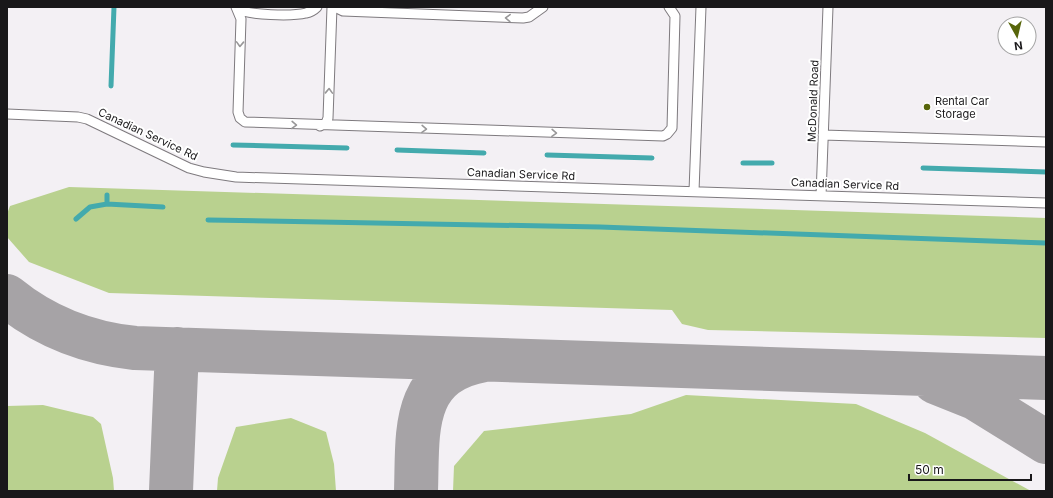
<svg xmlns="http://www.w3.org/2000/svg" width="1053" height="498" font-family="Inter,sans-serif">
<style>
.green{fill:#b9d18f}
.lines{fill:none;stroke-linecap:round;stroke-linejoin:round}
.stream{stroke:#43aaad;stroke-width:5}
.taxiway{stroke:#a6a3a6;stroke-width:44}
.lane-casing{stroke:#7e7a7e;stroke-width:11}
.lane{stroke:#fff;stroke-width:9}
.oneway{stroke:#989798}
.poi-dot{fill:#57650a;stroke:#fff;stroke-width:1.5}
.labels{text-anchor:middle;stroke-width:4;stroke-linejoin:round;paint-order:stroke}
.street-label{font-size:11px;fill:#19181a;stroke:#fff}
.poi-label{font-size:11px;fill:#19181a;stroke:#fff;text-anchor:start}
</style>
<rect width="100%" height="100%" fill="#f3f0f4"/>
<path class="green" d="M69,187L1046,218V338L708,330L682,324L672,310L109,293L29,262L7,237V214L10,206Z
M686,395L856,404L925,433L1031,491H453L454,466L484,431L631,414Z
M43,405L93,417L101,424L113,478L114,491H7V406Z
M291,418L326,432L334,464L336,491H217L218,478L236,427Z"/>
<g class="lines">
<path class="stream" d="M111,86L114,7
M233,145L347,148
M397,150L484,153
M547,155L652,158
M743,163H772
M923,168L1046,172
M107,204V195
M76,219L90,207L107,204L163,207
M208,220L600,227L1046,243"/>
<path class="taxiway" d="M7,296C45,327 87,343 135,348L1046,378
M935,382L975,398L1046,442
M171,491L177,349
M416,491C418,433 410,373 484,360"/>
<defs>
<path id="lane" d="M236,7L241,19L238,112L240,118L245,122L663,136L667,134L672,128L675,16L669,7
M335,7L343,11L523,18L529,17L543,7
M237,8C247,16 294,16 306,13C311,12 314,10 317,7
M7,114L78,117L87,119L189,168L204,172L236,177L1046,203
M320,126L326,123L328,118L332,7
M823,135L1046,142
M694,191L701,7
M821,196L828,7"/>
</defs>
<use href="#lane" class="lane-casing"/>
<use href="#lane" class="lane"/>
</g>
<defs><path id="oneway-chevron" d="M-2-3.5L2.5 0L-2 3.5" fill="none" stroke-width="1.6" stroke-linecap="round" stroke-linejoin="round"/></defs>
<g class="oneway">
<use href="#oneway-chevron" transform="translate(508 18) rotate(-178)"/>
<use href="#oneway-chevron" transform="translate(240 44) rotate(92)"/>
<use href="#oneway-chevron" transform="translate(329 91) rotate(-88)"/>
<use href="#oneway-chevron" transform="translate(294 125) rotate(2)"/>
<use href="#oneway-chevron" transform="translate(424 129) rotate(2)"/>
<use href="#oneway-chevron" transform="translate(554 133) rotate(2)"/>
</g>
<circle class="poi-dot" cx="927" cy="107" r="4"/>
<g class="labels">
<g class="street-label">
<text transform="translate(813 101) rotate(-88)" y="4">McDonald Road</text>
<text transform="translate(148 134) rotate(25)" y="4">Canadian Service Rd</text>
<text transform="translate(521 174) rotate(2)" y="4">Canadian Service Rd</text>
<text transform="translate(845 184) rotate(2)" y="4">Canadian Service Rd</text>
</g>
<g class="poi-label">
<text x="935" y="105">Rental Car<tspan x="935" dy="13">Storage</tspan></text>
</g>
</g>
<rect width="1053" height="498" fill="none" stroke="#19181a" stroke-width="16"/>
<g transform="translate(1017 36) rotate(172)"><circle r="19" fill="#ffffff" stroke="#a3a3a3"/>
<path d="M0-3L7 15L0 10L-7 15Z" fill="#57650a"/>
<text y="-6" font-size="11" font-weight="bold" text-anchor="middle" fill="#19181a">N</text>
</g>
<path d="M909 474v6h122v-6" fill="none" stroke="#19181a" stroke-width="2"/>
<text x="915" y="474" font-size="12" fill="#19181a" stroke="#ffffff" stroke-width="3" paint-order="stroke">50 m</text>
</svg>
